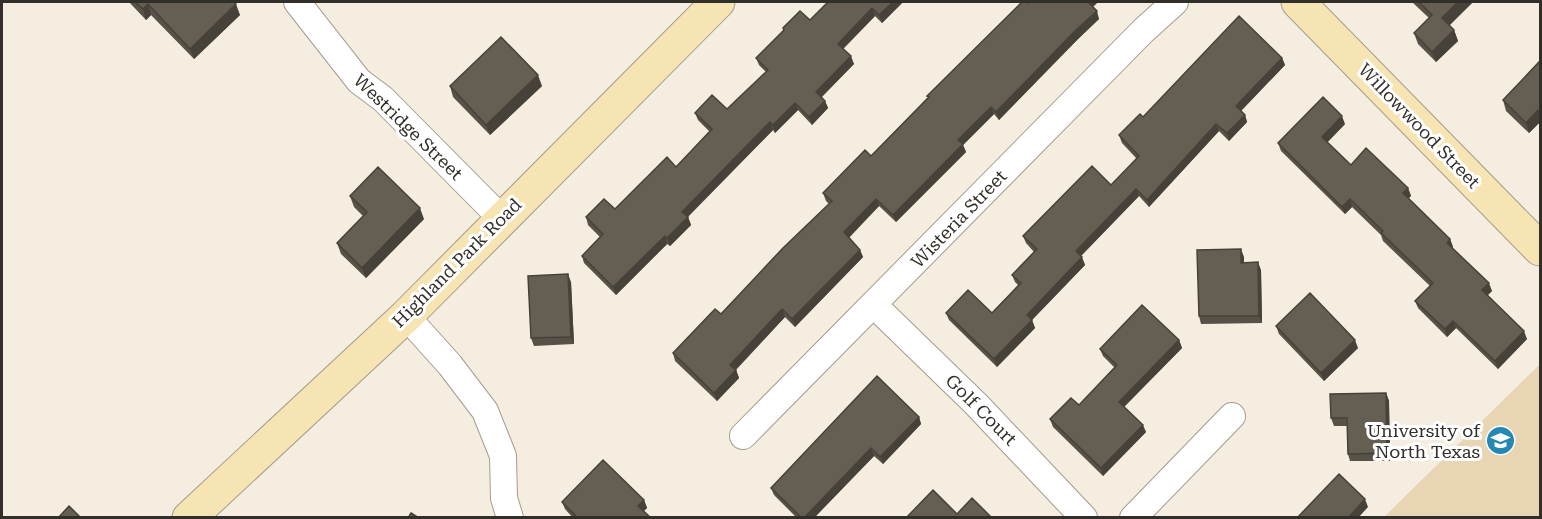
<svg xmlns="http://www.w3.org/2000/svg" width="1542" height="519" font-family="'Roboto Serif',serif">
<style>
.green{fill:#e7d5b4}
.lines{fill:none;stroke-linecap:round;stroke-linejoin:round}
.street-casing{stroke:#a39c8f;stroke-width:28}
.secondary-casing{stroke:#a39c8f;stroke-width:35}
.street{stroke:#fff;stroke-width:26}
.secondary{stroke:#f7e4b3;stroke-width:33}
.wall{fill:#575147}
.shaded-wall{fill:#474239}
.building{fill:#655e52;stroke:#474239;stroke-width:1.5}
.labels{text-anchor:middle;stroke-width:6;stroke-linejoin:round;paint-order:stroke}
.street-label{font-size:18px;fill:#322f2a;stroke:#fff}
.poi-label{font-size:18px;fill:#322f2a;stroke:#fff;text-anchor:end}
</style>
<rect width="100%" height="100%" fill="#f5eddf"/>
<path class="green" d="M1540,364V517H1384Z"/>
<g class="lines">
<defs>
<path id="street" d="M297,2L359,81L383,99L502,219
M874,305L976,404L1084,518
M406,316L450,365L485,411L503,456L504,498L510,518
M743,436L1144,30L1175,2
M1133,518L1232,416"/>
<path id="secondary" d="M1298,2L1540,249
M189,518L406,316L718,2"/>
</defs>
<use href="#street" class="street-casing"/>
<use href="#secondary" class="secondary-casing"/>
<use href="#street" class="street"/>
<use href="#secondary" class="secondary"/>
</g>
<path class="wall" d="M129,2H233L240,15L194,59L151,15L146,20Z
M903,2L882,23L875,16L843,49L854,64L822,97L825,101L828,108L812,125L798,110L775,133L773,130L688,217L691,225L670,246L667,244L616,295L584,263L582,256L600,237L588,225L586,217L615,209L676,167L710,132L698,120L695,113L727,109L766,72L759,65L756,58L783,31V28L810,20Z
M1030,2H1098L1093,7L1099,19L1078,39L999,120L994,114L963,145L966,152L896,222L879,206L849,238L860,250L863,257L795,327L785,317L736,370L739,378L717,401L675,361L673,353L721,314L829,204L826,201L823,193L871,156L928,97L927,96Z
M1412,2H1473L1449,25L1454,30L1458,41L1436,62L1418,44L1414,33L1429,18Z
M1282,58L1285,65L1241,111L1245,115L1247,122L1229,141L1219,131L1149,207L1139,196L1081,256L1085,265L1032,320L1035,328L997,367L949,320L946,313H992L1018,285L1015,282L1012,275L1034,252L1026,243L1023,236L1111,185L1137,159L1122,143L1119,135L1143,117Z
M1540,61V122L1529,133L1506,111L1503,100Z
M450,86H542L490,135L453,97Z
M1345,124L1327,142L1351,165L1408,188L1411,196L1408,198L1450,239L1453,247L1452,248L1492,291L1487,295L1527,339L1498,369L1456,328L1447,337L1418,308L1415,301L1430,286L1383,241L1381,235L1352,207L1345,214L1281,151L1278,143Z
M350,196L424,219L366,278L341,254L337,243L363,216L354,207Z
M1244,257V263L1261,270L1262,323L1201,324L1199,316Z
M571,282L574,344L534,346L531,338Z
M1276,326L1358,348L1324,381L1279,334Z
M1179,340L1182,348L1124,407L1146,432L1103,476L1053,427L1050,419L1079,405L1115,368L1103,356L1100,349Z
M1386,393L1389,401L1390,461H1350L1348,454L1347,426H1334L1331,418Z
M919,417L921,424L883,464L874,456L814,518H797L774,495L771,488Z
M644,500L647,508L644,511L651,518H573L565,509L562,502Z"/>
<path class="shaded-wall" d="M893,2H903L882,23L879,15Z
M1087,2H1098L1090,9Z
M1458,2H1473L1446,29L1442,18Z
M148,4L151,15L146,20L143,9Z
M236,4L240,15L194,59L190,49Z
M872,8L875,16L841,51L838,44Z
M1097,11L1099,19L1078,39L999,120L996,112L1075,31Z
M1454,30L1458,41L1436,62L1432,52Z
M851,56L854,64L819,99L816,92Z
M1282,58L1285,65L1238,114L1236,106Z
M538,75L542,86L490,135L486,125Z
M825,101L828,108L812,125L809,117Z
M795,103L798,110L775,133L773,125Z
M991,107L994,114L963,145L966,152L896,222L893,215L958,140Z
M1538,110L1540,117V122L1529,133L1526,123Z
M1245,115L1247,122L1229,141L1227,133Z
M1342,116L1345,124L1325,145L1322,137Z
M770,122L773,130L685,219L682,212Z
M1216,124L1219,131L1149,207L1147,200Z
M1408,188L1411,196L1406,201L1403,193Z
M1136,189L1139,196L1078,259L1076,251Z
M876,199L879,206L846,240L844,232Z
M1350,199L1352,207L1345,214L1342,207Z
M420,208L424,219L366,278L362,268Z
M688,217L691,225L670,246L667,238Z
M665,236L667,244L616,295L613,287Z
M1450,239L1453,247L1450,250L1447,243Z
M1241,249L1244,257V270L1241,263Z
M860,250L863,257L795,327L792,319Z
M1082,257L1085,265L1030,322L1027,315Z
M1258,262L1261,270L1262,323L1259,316Z
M568,274L571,282L574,344L571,337Z
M1489,283L1492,291L1485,298L1482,290Z
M782,309L785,317L733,372L730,365Z
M1032,320L1035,328L997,367L994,359Z
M1453,321L1456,328L1447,337L1445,329Z
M1524,331L1527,339L1498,369L1495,361Z
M1179,340L1182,348L1122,409L1119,402Z
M1355,340L1358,348L1324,381L1321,373Z
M736,370L739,378L717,401L714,393Z
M1386,393L1389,401L1390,461L1387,453Z
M919,417L921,424L883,464L880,457Z
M1143,425L1146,432L1103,476L1101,468Z
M871,448L874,456L814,518H804Z
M1365,499L1368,507L1358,518H1348Z
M644,500L647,508L641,513L638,506Z"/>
<path class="building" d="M135,2H233L236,4L190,49L148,4L143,9Z
M828,2H893L879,15L872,8L838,44L851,56L816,92L825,101L809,117L795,103L773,125L770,122L682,212L688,217L667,238L665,236L613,287L582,256L603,234L586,217L604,199L615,209L667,157L676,167L712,129L695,113L712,95L727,109L768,70L756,58L784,30L783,28L800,11L810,20Z
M1022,2H1027L1029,3L1030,2H1088L1097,11L1075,31L996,112L991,107L958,140L963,144L893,215L876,199L844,232L860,250L792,319L782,309L730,365L736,370L714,393L673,353L715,309L721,314L783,248L832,201L823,193L865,150L871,156L929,97L927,96Z
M1419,2H1458L1442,18L1454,30L1432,52L1414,33L1432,15Z
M1239,16L1282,58L1236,106L1245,115L1227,133L1216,124L1147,200L1136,189L1076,251L1082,257L1027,315L1032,320L994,359L946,313L968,290L992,313L1021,283L1012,275L1037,249L1023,236L1092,166L1111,185L1139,156L1119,135L1140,114L1143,117Z
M501,37L538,75L486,125L450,86Z
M1540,61V112L1538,110L1526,123L1503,100Z
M1323,97L1342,116L1322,137L1351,165L1366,148L1408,188L1403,193L1450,239L1447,243L1489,283L1482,290L1524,331L1495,361L1453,321L1445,329L1415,301L1433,283L1381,233L1383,231L1350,199L1342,207L1278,143Z
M378,167L420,208L362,268L337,243L367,212L350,196Z
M1241,249V263L1258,262L1259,316H1199L1197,250Z
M568,274L571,337L531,338L528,276Z
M1310,293L1355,340L1321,373L1276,326Z
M1142,305L1179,340L1119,402L1143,425L1101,468L1050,419L1071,398L1079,405L1117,365L1100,349Z
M877,376L919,417L880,457L871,448L804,518H802L771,488Z
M1386,393L1387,453L1348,454L1347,418H1331L1330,394Z
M603,460L644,500L638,506L651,518H578L562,502Z
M1339,474L1365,499L1348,518H1297Z
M933,490L957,514L972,498L990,516L988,518H906Z
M69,506L81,518H58Z
M411,513L419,518H408Z"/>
<defs>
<symbol id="university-disc" viewBox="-11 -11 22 22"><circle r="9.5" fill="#2588b2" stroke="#fff"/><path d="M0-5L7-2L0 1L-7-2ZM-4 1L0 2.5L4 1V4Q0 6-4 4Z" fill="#fff"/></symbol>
</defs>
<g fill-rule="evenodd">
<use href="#university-disc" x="1484" y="424" width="33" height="33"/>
</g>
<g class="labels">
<g class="street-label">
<text transform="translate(1419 126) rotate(46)" y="6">Willowwood Street</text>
<text transform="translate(408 127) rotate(44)" y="6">Westridge Street</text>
<text transform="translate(959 219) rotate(-46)" y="6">Wisteria Street</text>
<text transform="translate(457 263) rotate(-45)" y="6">Highland Park Road</text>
<text transform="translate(981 410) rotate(45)" y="6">Golf Court</text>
</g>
<g class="poi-label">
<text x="1480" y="437">University of<tspan x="1480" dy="21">North Texas</tspan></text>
</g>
</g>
<rect width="1542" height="519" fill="none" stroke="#322f2a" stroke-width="6"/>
</svg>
